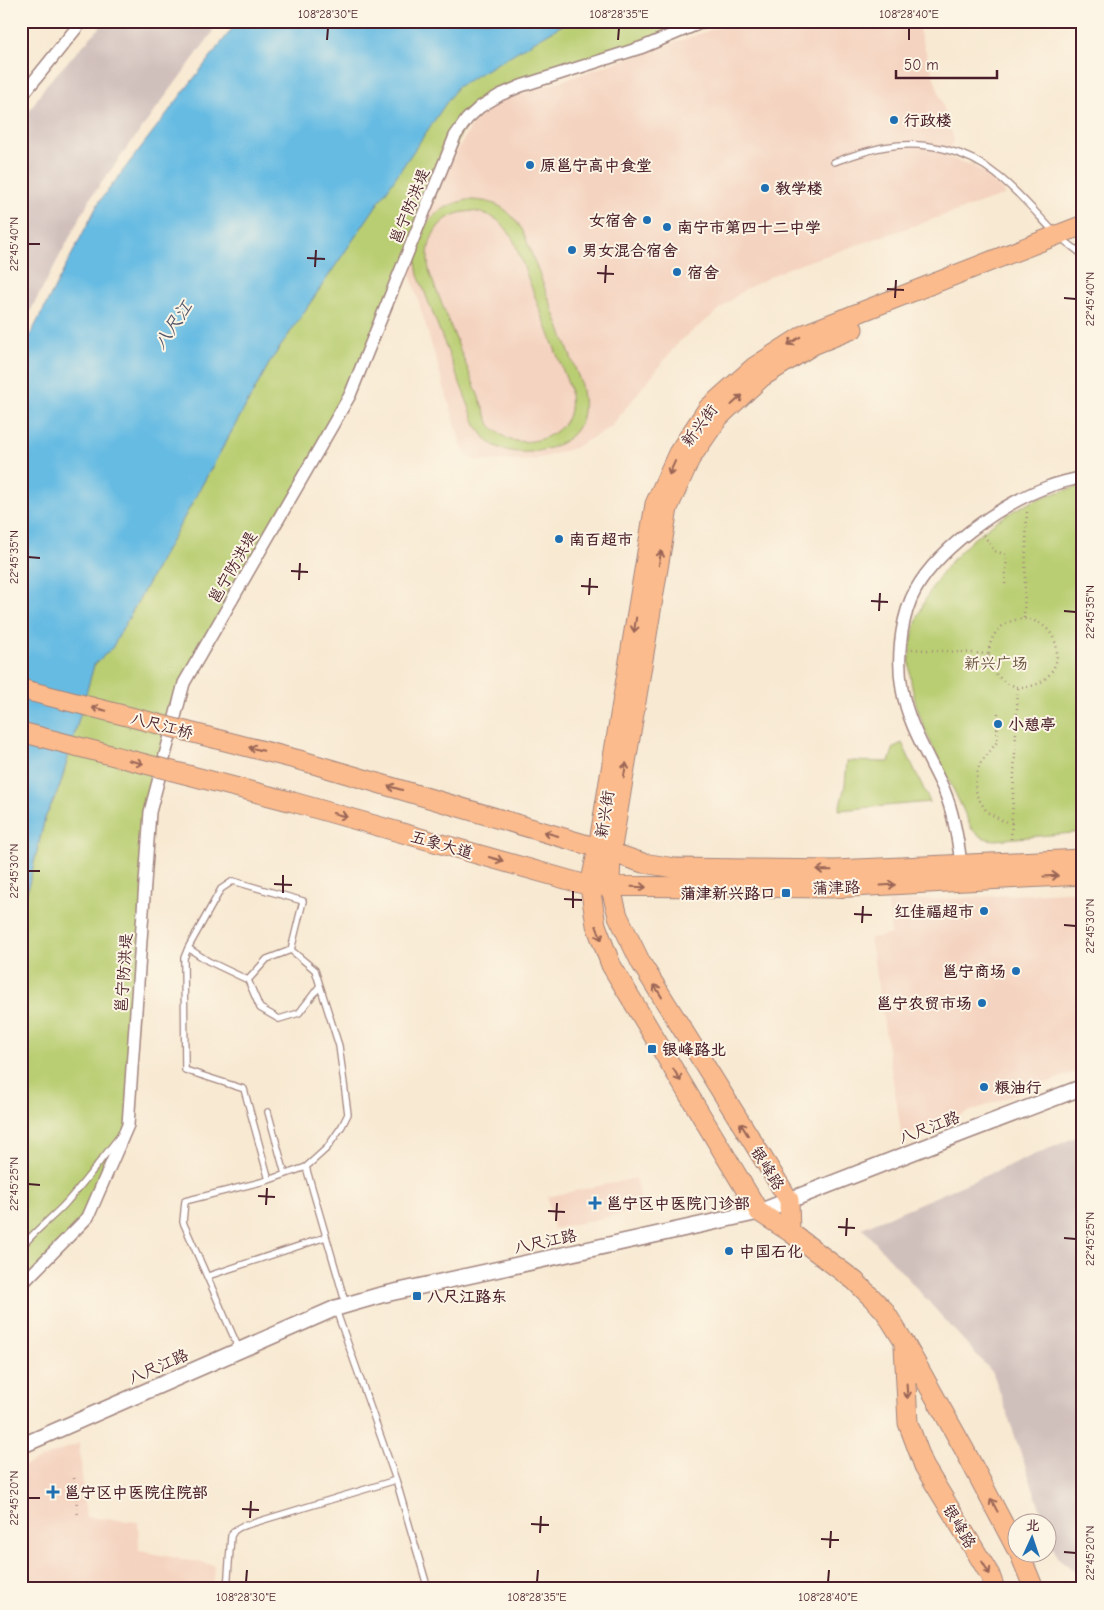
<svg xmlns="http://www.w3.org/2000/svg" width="1104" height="1610" font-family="'Comic Neue','LXGW WenKai TC',sans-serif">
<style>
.built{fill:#f4d3c0}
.industrial{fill:#d0c0bc}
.green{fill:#b9ce72;stroke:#82764e;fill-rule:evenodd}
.water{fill:#66bbe3;stroke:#586d87}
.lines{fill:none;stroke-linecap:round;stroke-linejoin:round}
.service-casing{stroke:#a1847e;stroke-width:8}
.minor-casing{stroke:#a1847e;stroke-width:14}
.tertiary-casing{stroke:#a1847e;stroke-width:18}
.primary-casing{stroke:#a1847e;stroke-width:21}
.path{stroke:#a1847e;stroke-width:2.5;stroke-dasharray:1 4;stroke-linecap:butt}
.service{stroke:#fff;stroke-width:5.5}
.minor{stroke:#fff;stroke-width:11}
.tertiary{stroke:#fff;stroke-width:15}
.primary{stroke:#fbbb8c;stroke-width:19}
.primary-bridge-casing{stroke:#a1847e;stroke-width:21;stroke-linecap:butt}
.primary-bridge{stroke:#fbbb8c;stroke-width:19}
.oneway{stroke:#9a6557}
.ticks{fill:none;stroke:#4a1f2b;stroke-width:2}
.poi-dot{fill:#1f6fb2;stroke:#fcf5e5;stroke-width:2}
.labels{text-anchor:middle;stroke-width:4;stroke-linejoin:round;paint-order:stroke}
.poi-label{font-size:16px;font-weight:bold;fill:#4a1f2b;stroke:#fcf5e5;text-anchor:start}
.street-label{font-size:16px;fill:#4a1f2b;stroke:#fcf5e5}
.park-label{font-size:16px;fill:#6b5440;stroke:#fcf5e5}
.water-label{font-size:18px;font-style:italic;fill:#54566b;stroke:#fcf5e5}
.neatline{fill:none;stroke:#4a1f2b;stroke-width:2}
.ticks-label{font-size:12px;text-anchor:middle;fill:#4a1f2b}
</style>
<rect width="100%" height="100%" fill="#fcf5e5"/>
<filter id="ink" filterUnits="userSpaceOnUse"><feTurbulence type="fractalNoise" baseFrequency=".02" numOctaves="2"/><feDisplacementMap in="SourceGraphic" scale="10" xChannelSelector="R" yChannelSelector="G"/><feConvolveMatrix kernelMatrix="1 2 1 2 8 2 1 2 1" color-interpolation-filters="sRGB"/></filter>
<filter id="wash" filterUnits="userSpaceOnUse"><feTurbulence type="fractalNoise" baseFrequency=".0096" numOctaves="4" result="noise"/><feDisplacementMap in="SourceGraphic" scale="20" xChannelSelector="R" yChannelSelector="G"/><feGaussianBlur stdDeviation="1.12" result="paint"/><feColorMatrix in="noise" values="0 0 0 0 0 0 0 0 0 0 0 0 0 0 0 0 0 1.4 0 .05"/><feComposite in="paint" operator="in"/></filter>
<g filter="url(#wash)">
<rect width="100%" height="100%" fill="#f8e9d2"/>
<path class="built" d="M737,21H916L954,140L947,157L973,166L985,173L998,185L1005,195L786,269L744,290L679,342L610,428L574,448L534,460L475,461L468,457L463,450L409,270V263L436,194L455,154L472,125L486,111L502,101Z
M1083,891V1069L902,1137L870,938L891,934L888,902Z
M636,1178L643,1209L554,1229L547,1197Z
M79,1443L86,1517L138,1522L139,1551L214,1565L213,1589H21V1467Z"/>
<path class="industrial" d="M106,21H208L213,32L91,197L21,329V124L46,85Z
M1083,1134V1578L1057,1557L993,1373L862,1228Z"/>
<path class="green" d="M569,21H705L521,86L467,119L350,395L184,683L150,812L128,1125L88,1217L21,1285V916L45,818L60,786L94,665L112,648L270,362L457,86Z
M467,200C495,200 508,207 523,231L580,381C583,395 586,409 580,423C568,453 513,461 489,442C485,438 481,432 477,427L418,275C410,236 429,208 467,200ZM472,211C494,215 503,221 514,241L570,389C570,399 572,410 567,419C558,436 535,444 516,441C506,440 497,432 490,425L430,274C424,251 431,223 456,214C461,212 467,212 472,211Z
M1083,486V832L995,840C985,839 978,837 971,828C953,783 924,740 913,692C894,611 959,535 1029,503C1046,495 1064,490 1083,486Z
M902,743L930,802L839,810L845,785L847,761L889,762L894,747Z"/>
<path class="water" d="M238,21H569L457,87L270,362L112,648L94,665L60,786L45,818L21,916V353L99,202Z"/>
</g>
<g filter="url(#ink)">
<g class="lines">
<defs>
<path id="service" d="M834,162C851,156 867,150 885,147C924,140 967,150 997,175C1018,191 1036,213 1054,232
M1061,238L1083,255
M188,948L208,961L248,980
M268,1112L285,1174
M306,1167L346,1305
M269,1180L244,1089L185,1070L184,958L188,948L221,889L233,881L303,901L291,950L267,959L248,980L260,1008L279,1019L299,1013L319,987
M21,1248C34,1231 51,1219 65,1204C84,1183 101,1160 119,1137
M208,1276L326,1237
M336,1310L396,1480L428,1589
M239,1349L183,1222L185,1201L269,1180L306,1167L327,1148L342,1126L348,1114L339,1046L315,970L291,950
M227,1589L231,1536L234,1531L240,1527L396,1480"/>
<path id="minor" d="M21,97L82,21
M961,864C958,839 954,814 944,790C929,757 908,725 902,689C897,660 900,626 911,599C932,551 1002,503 1050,486C1060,482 1072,480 1083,477
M21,1285L88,1217L128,1125L150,812L184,683L350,395L455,136L467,119L480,107L500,95L521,86L643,47L705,21"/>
<path id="tertiary" d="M21,1446L336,1308L381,1295L759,1212L918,1150L1083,1087"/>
<path id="primary" d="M303,761L598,848L643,863L675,868L835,870L1083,859
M293,802L590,886L832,888L1083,875
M790,1232L789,1200L641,963L618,916L610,885L611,853L668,508L690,459L719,417L762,377L813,345L853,329
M904,1346L908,1423L924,1466L990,1575L995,1589
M1016,1548L964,1449L904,1342L884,1310L855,1281L790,1232L759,1212L611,965L596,925L590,886L598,848L655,504L678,453L708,408L754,367L807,333L1083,225
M1019,1552L1034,1589"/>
</defs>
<use href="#service" class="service-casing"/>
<use href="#minor" class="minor-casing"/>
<use href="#tertiary" class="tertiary-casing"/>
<use href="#primary" class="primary-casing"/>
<path class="path" d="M984,535L994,551L1004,554L1007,556L1005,585
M1024,618L1027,510
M989 653a34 34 0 1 1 68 0a34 34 0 1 1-68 0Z
M912,649L988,654
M998,713L997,742L979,765L975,785L977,796L987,812L1003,821L1012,823
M1011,839L1018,688
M74,1478L78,1516"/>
<use href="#service" class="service"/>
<use href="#minor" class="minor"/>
<use href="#tertiary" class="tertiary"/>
<use href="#primary" class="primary"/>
<defs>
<path id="primary-bridge" d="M21,689L303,761
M21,732L293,802"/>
</defs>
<use href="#primary-bridge" class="primary-bridge-casing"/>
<use href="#primary-bridge" class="primary-bridge"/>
</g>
<defs><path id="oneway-shaft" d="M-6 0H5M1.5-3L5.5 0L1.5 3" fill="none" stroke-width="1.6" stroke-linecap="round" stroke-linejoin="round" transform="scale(1.25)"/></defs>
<g class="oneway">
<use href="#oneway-shaft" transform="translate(794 341) rotate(147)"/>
<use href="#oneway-shaft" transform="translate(737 400) rotate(-42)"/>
<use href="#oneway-shaft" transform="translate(672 468) rotate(114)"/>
<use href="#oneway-shaft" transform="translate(660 558) rotate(-81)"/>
<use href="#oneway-shaft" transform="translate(635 625) rotate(99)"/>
<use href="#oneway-shaft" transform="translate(99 709) rotate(-166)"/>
<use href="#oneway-shaft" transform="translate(256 749) rotate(-166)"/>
<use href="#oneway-shaft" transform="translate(136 762) rotate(14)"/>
<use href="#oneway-shaft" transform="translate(625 770) rotate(-81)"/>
<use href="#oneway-shaft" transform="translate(395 788) rotate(-164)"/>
<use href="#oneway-shaft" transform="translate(340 815) rotate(16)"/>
<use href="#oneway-shaft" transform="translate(551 834) rotate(-164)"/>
<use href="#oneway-shaft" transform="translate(496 859) rotate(16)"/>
<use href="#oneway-shaft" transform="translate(824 870) rotate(-179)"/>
<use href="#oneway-shaft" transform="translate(1051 876) rotate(-3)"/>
<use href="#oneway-shaft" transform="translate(888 885) rotate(-3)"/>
<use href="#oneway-shaft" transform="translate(639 887) rotate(2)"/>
<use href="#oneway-shaft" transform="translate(599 933) rotate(69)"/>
<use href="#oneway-shaft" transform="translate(658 991) rotate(-122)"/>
<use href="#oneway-shaft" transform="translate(677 1075) rotate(59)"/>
<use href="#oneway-shaft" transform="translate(744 1129) rotate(-122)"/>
<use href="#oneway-shaft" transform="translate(907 1391) rotate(87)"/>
<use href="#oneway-shaft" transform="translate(994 1505) rotate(-118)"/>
<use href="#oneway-shaft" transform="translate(986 1568) rotate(59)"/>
</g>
</g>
<path class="ticks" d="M327,40L328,28M618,40L619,28M909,40V28M28,244H40M307,258L325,259M315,267L316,250M597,273L614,274M605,283L606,265M887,289L904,290M895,298L896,280M1064,298L1076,299M28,557L40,558M291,571L308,572M299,580L300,563M581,586L598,587M589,595L590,578M871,601L888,602M879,611L880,593M1064,611L1076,612M28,871H40M274,884L292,885M283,893V875M564,899L582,900M573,908V891M854,914L872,915M862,923L863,906M1064,925L1076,926M28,1184L40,1185M258,1196L275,1197M266,1205L267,1188M548,1211L565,1212M556,1221L557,1203M838,1227L855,1228M846,1236L847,1218M1064,1238L1076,1239M28,1498H40M242,1509L259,1510M250,1518L251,1501M531,1524L549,1525M540,1533L541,1516M821,1539L839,1540M830,1548L831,1531M1064,1552L1076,1553M246,1582L247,1570M537,1582L538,1570M828,1582L829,1570"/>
<g class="poi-dot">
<circle cx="894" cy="120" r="5"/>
<circle cx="530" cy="165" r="5"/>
<circle cx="765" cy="188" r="5"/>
<circle cx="647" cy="220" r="5"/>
<circle cx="667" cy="227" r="5"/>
<circle cx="572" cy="250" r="5"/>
<circle cx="677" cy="272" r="5"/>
<circle cx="559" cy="539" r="5"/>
<circle cx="998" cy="724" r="5"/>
<rect x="781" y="888" width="10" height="10" rx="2.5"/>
<circle cx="984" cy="911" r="5"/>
<circle cx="1016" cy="971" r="5"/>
<circle cx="982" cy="1003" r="5"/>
<rect x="647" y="1044" width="10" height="10" rx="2.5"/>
<circle cx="984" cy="1087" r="5"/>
<path d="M592.5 1195.5h5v5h5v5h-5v5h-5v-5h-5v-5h5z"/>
<circle cx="729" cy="1251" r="5"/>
<rect x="412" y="1291" width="10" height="10" rx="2.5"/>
<path d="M50.5 1484.5h5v5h5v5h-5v5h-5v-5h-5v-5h5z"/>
</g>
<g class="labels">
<g class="poi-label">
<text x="904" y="126">行政楼</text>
<text x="540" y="171">原邕宁高中食堂</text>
<text x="775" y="194">教学楼</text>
<text x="637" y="226" text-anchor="end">女宿舍</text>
<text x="677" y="233">南宁市第四十二中学</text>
<text x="582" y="256">男女混合宿舍</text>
<text x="687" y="278">宿舍</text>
<text x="569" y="545">南百超市</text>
<text x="1008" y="730">小憩亭</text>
<text x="776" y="899" text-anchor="end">蒲津新兴路口</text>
<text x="974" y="917" text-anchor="end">红佳福超市</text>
<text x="1006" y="977" text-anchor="end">邕宁商场</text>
<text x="972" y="1009" text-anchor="end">邕宁农贸市场</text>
<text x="662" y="1055">银峰路北</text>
<text x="994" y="1093">粮油行</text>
<text x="606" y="1209">邕宁区中医院门诊部</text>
<text x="739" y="1257">中国石化</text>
<text x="427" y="1302">八尺江路东</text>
<text x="64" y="1498">邕宁区中医院住院部</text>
</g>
<g class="street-label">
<text transform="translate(409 206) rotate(-68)" y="6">邕宁防洪堤</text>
<text transform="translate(699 425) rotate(-53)" y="6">新兴街</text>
<text transform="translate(232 567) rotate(-60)" y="6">邕宁防洪堤</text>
<text transform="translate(162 725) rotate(14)" y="6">八尺江桥</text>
<text transform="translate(604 814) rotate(-81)" y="6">新兴街</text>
<text transform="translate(442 844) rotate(16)" y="6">五象大道</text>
<text transform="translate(836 887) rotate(-2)" y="6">蒲津路</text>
<text transform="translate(123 973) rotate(-86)" y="6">邕宁防洪堤</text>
<text transform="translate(929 1127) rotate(-21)" y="6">八尺江路</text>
<text transform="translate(768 1168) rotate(58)" y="6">银峰路</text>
<text transform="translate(545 1241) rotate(-12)" y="6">八尺江路</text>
<text transform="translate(158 1366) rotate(-24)" y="6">八尺江路</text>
<text transform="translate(960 1526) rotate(59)" y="6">银峰路</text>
</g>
<g class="park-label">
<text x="996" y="669">新兴广场</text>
</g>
<g class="water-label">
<text transform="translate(173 325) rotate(-56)" y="6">八尺江</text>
</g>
</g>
<rect width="1104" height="1610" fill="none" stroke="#fcf5e5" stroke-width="55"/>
<g transform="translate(1032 1538) rotate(3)"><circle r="24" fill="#fcf5e5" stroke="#b59f9b"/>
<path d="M0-4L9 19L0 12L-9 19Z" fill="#1f6fb2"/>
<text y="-8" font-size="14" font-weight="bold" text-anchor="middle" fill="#4a1f2b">北</text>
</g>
<path d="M896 70v8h101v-8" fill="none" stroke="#4a1f2b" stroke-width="2.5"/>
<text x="904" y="70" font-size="15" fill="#4a1f2b" stroke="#fcf5e5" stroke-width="4" paint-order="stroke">50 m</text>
<rect x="28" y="28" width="1048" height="1554" class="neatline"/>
<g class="ticks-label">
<text x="328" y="18">108°28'30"E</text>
<text x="619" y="18">108°28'35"E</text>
<text x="909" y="18">108°28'40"E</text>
<text transform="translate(14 244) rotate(-90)" y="4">22°45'40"N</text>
<text transform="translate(1090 299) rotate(-90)" y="4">22°45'40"N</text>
<text transform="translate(14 557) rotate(-90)" y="4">22°45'35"N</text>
<text transform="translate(1090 612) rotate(-90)" y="4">22°45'35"N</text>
<text transform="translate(14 871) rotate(-90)" y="4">22°45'30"N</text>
<text transform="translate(1090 926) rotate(-90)" y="4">22°45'30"N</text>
<text transform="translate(14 1184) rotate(-90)" y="4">22°45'25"N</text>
<text transform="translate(1090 1239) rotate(-90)" y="4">22°45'25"N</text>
<text transform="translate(14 1498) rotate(-90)" y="4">22°45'20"N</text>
<text transform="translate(1090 1553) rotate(-90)" y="4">22°45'20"N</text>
<text x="246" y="1601">108°28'30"E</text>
<text x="537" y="1601">108°28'35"E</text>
<text x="828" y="1601">108°28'40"E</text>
</g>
</svg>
